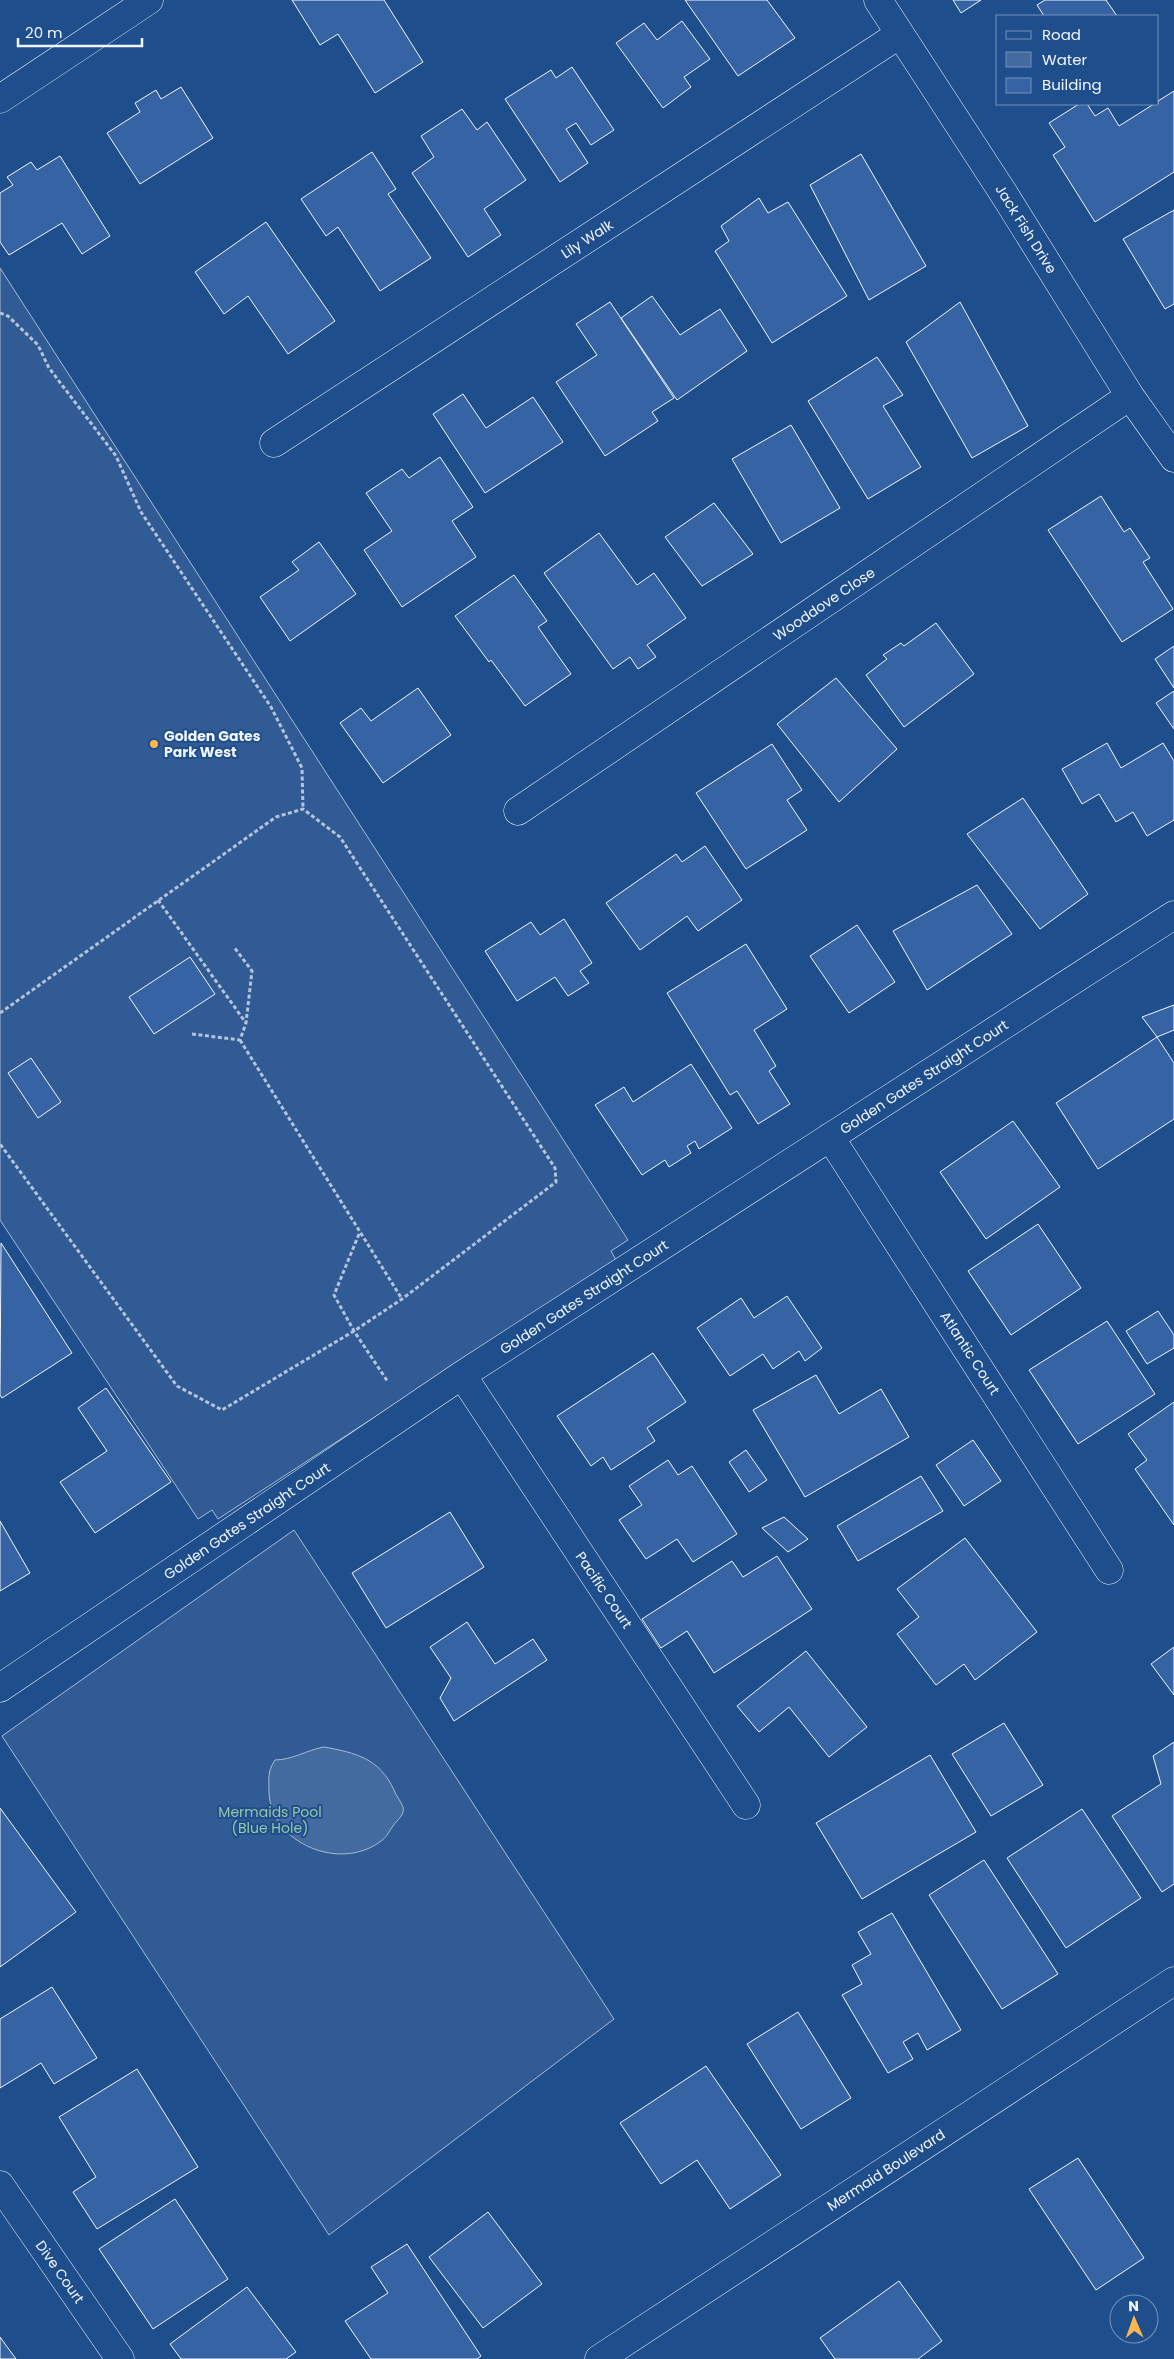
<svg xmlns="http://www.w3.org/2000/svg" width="1174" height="2359" font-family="Poppins,sans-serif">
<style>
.built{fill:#305b95;stroke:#a8bbd7}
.water{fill:#446ba0;stroke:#a8bbd7}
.building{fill:#3563a3;stroke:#f2f6ff}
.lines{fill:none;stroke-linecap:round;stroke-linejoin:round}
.minor-casing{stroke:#f2f6ff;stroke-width:29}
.path{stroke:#b3c4dc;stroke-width:3;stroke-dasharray:4 2.5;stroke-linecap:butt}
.minor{stroke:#1f4e8c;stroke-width:28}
.poi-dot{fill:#ffb74d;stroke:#1f4e8c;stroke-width:2}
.labels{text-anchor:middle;stroke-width:4;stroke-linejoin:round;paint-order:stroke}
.street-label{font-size:14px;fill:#f2f6ff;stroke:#1f4e8c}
.poi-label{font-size:14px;font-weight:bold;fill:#f2f6ff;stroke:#1f4e8c;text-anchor:start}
.park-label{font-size:14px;fill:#97c8a6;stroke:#1f4e8c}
</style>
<rect width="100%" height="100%" fill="#1f4e8c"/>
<path class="built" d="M0,268L628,1240L611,1251L616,1260L218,1519L212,1510L198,1519L0,1220Z
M294,1530L614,2019L329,2235L2,1736Z"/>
<path class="water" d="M324,1747C356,1753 379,1758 394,1790C396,1796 401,1801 403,1807C405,1815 397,1820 393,1826C389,1831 387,1837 381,1841C341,1872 271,1844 269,1792C269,1779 267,1772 275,1760C292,1760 307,1750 324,1747Z"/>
<path class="building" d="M292,0H384L423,62L375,93L338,34L320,45Z
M685,0H767L795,38L738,76Z
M953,0H981L961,13Z
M1045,0H1106L1117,16H1044L1037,5Z
M682,21L710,59L684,77L691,87L663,108L616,43L644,23L657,40Z
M572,67L614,130L591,145L576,123L566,129L588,163L560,182L505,99L551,70L556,78Z
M181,87L213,138L140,184L107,133L140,112L135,103L156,90L161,99Z
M1174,91V172L1095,222L1053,155L1065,147L1049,123L1079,104H1087L1095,116L1108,108L1119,126L1154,104H1158V101Z
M462,109L477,130L487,122L526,180L484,209L501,235L468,257L412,173L434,157L421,136Z
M372,152L396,189L388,194L431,258L380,291L338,227L326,236L301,199Z
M861,154L926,266L869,300L810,185Z
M60,156L110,236L82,254L62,223L9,255L0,242V193L13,185L7,177L31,162L37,170Z
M759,198L768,213L788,202L847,296L772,343L715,251L729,241L721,226Z
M1174,210V304L1165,309L1123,239Z
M266,222L335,321L288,354L248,296L224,314L195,272Z
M652,296L680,335L720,309L747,351L677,400L621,318Z
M610,302L674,398L652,412L658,421L605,456L556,382L597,355L576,324Z
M960,302L1028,426L972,458L906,342Z
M877,357L903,395L883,406L921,467L868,499L808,401Z
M463,394L486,428L533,397L563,442L485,493L433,414Z
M791,425L840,508L781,543L732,459Z
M440,457L473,507L452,521L476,557L402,607L364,550L392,531L366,493L402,469L409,478Z
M1101,496L1124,532L1130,528L1150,558L1143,562L1173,609L1122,642L1048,530Z
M714,503L753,554L702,586L665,537Z
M599,533L637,585L654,573L686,618L647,645L656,657L638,669L630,657L613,669L544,573Z
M319,542L356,594L290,641L260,597L299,570L292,562Z
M514,575L547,621L538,627L571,674L525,706L491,660L489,662L455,616Z
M936,623L974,674L904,727L866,675L887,659L883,655L901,643L904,646Z
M1174,646V688L1155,659Z
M836,678L897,749L839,802L777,724Z
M418,688L451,735L383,783L340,723L361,708L371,721Z
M1174,691V729L1156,703Z
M1107,743L1121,768L1163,743L1174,761V820L1147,836L1133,812L1116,822L1099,794L1082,804L1062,769Z
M772,744L802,790L787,800L807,830L746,869L696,793Z
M1023,798L1088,894L1040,929L967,834Z
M705,846L742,900L698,931L687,916L640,950L606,903L676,854L682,862Z
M977,885L1012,934L927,990L893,931Z
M564,919L592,963L580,971L589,983L568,996L555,977L517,1001L485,951L531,922L540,935Z
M857,925L895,982L849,1013L810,956Z
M746,944L787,1009L754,1030L776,1066L769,1071L790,1104L758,1124L737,1091L730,1095L667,993Z
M190,957L215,994L154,1034L129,997Z
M1174,1005V1030L1157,1037L1142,1017Z
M1157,1037L1174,1063V1119L1098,1169L1056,1103Z
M31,1058L61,1102L38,1118L8,1073Z
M691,1064L732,1128L699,1149L695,1141L687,1146L691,1153L669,1167L665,1160L642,1175L595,1105L624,1087L633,1102Z
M1013,1121L1060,1187L986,1239L940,1172Z
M1038,1224L1081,1288L1011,1335L968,1271Z
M1,1243L72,1353L2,1398L0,1395Z
M787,1296L822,1348L805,1361L799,1351L773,1369L763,1354L730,1376L697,1328L741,1298L754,1318Z
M1158,1311L1174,1335V1348L1147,1364L1126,1331Z
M1107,1321L1155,1394L1078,1444L1029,1370Z
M653,1353L686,1402L647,1428L655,1441L611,1470L603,1457L591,1466L557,1416Z
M816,1375L839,1414L881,1389L909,1437L805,1497L753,1410Z
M106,1388L171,1482L95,1533L60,1482L107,1451L78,1408Z
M1174,1402V1525L1135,1469L1147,1460L1128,1434Z
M973,1440L1001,1481L964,1506L936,1465Z
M746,1450L767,1480L749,1492L729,1462Z
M668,1460L678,1475L692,1466L737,1534L693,1562L677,1539L646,1559L619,1520L642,1505L629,1486Z
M921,1476L943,1511L858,1561L837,1526Z
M450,1512L484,1567L386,1628L352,1573Z
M784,1517L808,1539L788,1552L762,1528Z
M0,1521L30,1573L0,1591Z
M965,1538L1037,1632L975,1680L964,1664L936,1685L897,1634L919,1617L897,1589Z
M777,1556L812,1609L714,1673L687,1631L661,1648L642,1619L732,1561L743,1577Z
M467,1622L495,1664L533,1639L547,1660L454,1721L440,1698L451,1678L430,1647Z
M1174,1647V1695L1151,1664Z
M806,1651L867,1727L829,1757L789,1707L759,1732L737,1706Z
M1004,1723L1043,1785L991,1816L952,1754Z
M1174,1742V1884L1162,1892L1112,1816L1161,1784L1153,1756Z
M930,1755L976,1832L862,1899L816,1823Z
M0,1808L76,1912L0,1967Z
M1082,1809L1141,1898L1066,1948L1007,1858Z
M984,1860L1058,1974L1002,2009L929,1895Z
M892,1913L961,2030L927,2050L918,2033L903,2042L913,2059L888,2073L842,1995L862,1984L852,1965L871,1954L858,1932Z
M52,1987L97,2058L54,2084L41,2063L0,2088V2019Z
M798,2012L851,2098L801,2129L747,2044Z
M706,2066L781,2175L730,2209L697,2160L661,2184L620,2123Z
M137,2069L198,2167L97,2229L73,2192L96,2177L59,2117Z
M1078,2158L1144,2258L1096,2290L1029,2189Z
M175,2199L228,2279L153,2329L99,2249Z
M488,2212L542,2284L483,2328L429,2257Z
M407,2244L481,2356L477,2359H371L345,2321L388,2293L371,2267Z
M899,2281L942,2341L918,2359H835L820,2338Z
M247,2287L296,2352L286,2359H181L170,2344Z
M0,2337L16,2359H0Z"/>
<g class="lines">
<defs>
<path id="minor" d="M878,0L1004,194L1130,396L1174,458
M0,99L149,0
M274,443L900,34
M518,811L1130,396
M830,1137L1109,1570
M462,1375L746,1805
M0,1688L462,1375L1174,915
M0,2185L120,2359
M599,2359L1174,1981"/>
</defs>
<use href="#minor" class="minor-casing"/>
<path class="path" d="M0,313L8,316L38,345L49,368L116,456L141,512L271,707L302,768L303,809
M158,900L246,1023
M0,1013L276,817L303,809L340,837L555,1168L556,1182L402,1299L354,1331L222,1410L177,1386L0,1144
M192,1034L240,1040L246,1023L252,971L234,947
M240,1040L402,1299
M359,1234L334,1295L354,1331L388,1382"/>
<use href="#minor" class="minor"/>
</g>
<circle class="poi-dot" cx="154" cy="744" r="5"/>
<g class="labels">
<g class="street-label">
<text transform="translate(1026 229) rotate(58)" y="5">Jack Fish Drive</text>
<text transform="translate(587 239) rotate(-33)" y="5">Lily Walk</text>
<text transform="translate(824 604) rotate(-34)" y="5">Wooddove Close</text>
<text transform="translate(924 1077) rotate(-33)" y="5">Golden Gates Straight Court</text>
<text transform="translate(584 1297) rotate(-33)" y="5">Golden Gates Straight Court</text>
<text transform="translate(970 1353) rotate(57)" y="5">Atlantic Court</text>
<text transform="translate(247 1521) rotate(-34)" y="5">Golden Gates Straight Court</text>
<text transform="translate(604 1590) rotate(56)" y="5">Pacific Court</text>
<text transform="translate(886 2170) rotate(-33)" y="5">Mermaid Boulevard</text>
<text transform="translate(60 2272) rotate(55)" y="5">Dive Court</text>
</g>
<g class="poi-label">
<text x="164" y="741">Golden Gates<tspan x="164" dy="16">Park West</tspan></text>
</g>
<g class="park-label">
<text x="270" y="1817">Mermaids Pool<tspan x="270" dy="16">(Blue Hole)</tspan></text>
</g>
</g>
<rect x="996" y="15" width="162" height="90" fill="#1f4e8c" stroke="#7391ba"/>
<rect x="1006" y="31" width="25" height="8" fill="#1f4e8c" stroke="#7391ba"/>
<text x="1042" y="40" font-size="15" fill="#f2f6ff">Road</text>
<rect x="1006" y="52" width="25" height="15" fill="#446ba0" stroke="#7391ba"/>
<text x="1042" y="65" font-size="15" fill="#f2f6ff">Water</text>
<rect x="1006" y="78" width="25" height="15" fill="#3563a3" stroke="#7391ba"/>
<text x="1042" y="90" font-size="15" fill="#f2f6ff">Building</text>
<g transform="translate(1134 2319) rotate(358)"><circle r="24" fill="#1f4e8c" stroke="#7391ba"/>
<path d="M0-4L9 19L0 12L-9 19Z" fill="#ffb74d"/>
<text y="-8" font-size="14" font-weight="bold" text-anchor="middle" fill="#f2f6ff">N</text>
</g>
<path d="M18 38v8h124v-8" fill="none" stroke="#f2f6ff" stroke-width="2.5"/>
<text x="25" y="38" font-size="15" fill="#f2f6ff" stroke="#1f4e8c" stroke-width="4" paint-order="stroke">20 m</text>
</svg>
